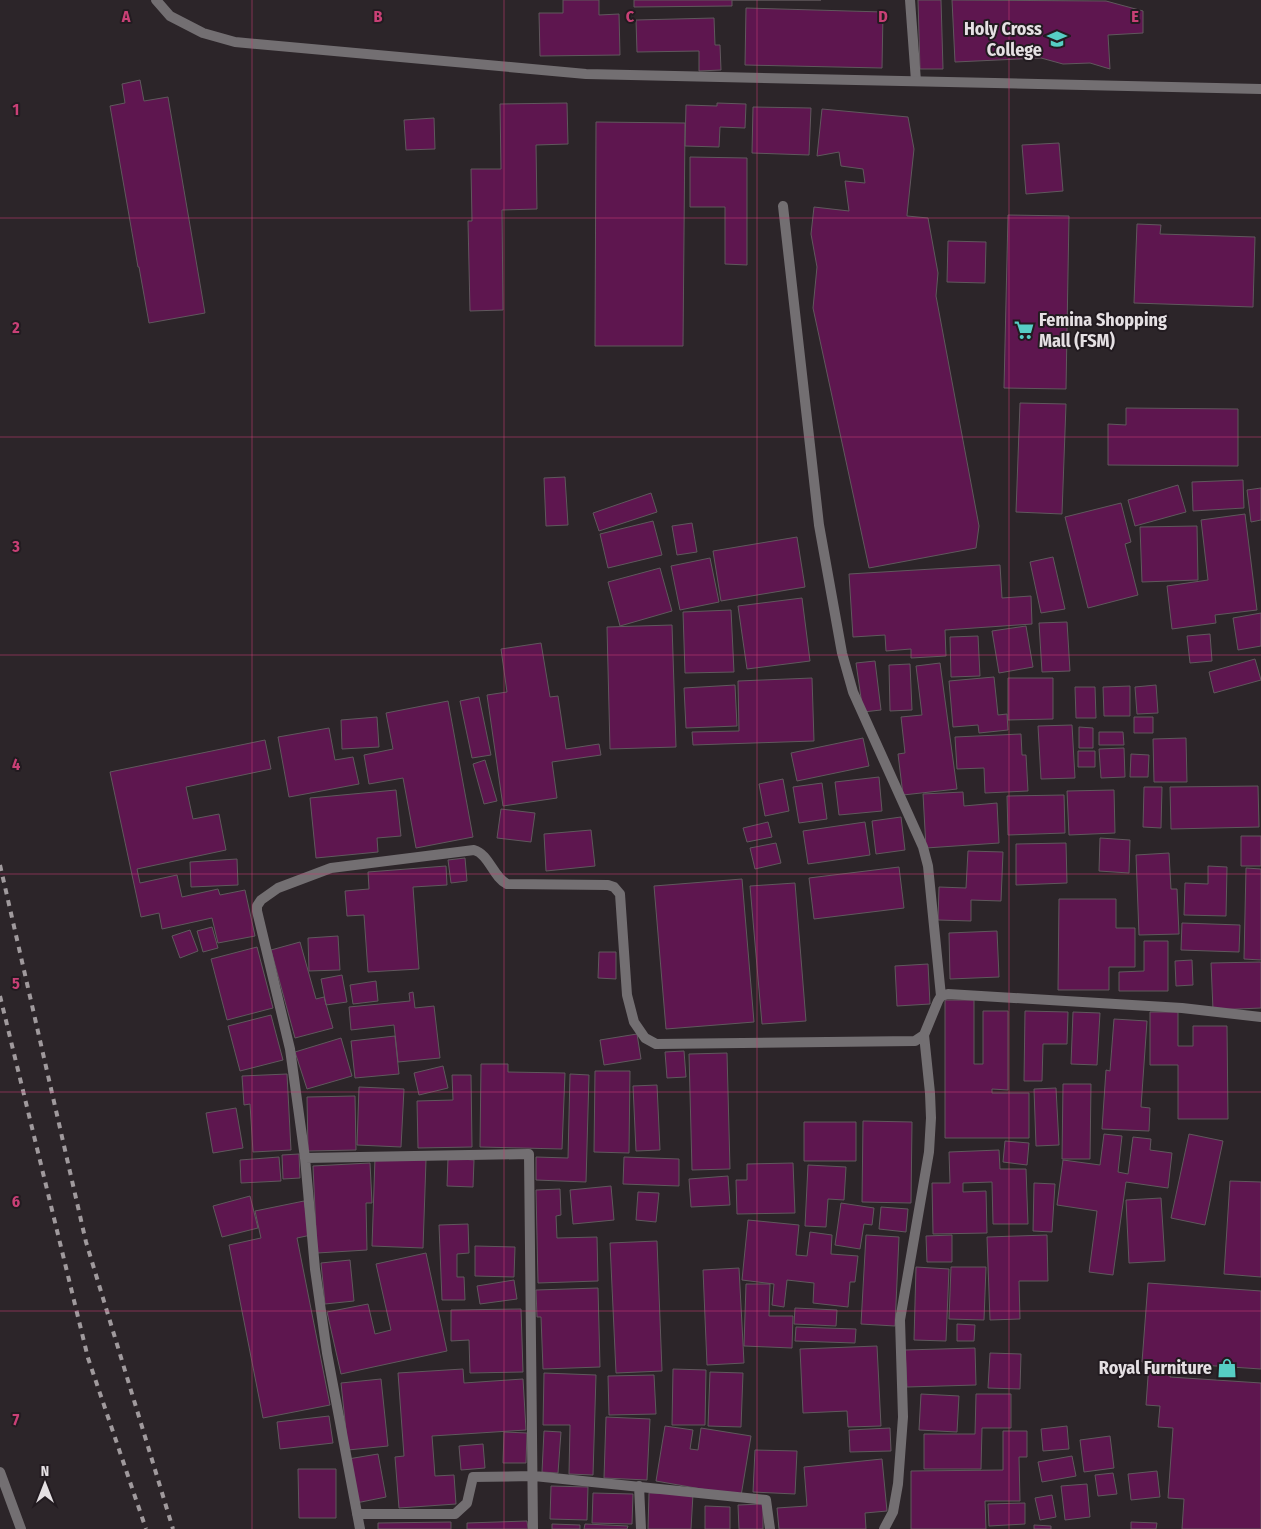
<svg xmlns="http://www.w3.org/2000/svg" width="1261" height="1529" font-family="'Fira Sans Condensed',sans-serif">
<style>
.building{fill:#5e164f;stroke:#60585d}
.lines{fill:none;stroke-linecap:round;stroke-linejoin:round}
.minor{stroke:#736f72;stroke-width:10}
.tertiary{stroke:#736f72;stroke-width:10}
.rail{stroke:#a09a9d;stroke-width:4;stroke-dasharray:6 6;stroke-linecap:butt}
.grid{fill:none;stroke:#c94076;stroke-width:1;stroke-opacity:0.55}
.labels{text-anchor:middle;stroke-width:4;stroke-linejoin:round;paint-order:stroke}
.poi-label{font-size:18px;font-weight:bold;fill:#e5e0e3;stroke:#221b20;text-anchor:end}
.grid-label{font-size:16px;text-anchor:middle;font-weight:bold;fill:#c94076;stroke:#221b20;stroke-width:4;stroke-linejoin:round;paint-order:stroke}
</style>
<rect width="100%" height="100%" fill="#2c2529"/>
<path class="building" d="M563,0H599V15L619,14L620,55L540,56L539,13H563Z
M634,0H821H732V6L634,7Z
M918,0H941L943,69H920Z
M952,0L1106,1L1143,11V33L1108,35L1110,69L1090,63L1063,64L1041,58L955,62Z
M746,8L883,12L882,68L745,65Z
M714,18L715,45H720L721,70L699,71V51L637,52L636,20Z
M140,80L144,101L168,97L205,313L149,323L139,267H138L110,106L125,103L122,84Z
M567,103L568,144L536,145L537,209L502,210L503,310L470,311L468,221H472L471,169H501L500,104Z
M717,103L746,104L745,128L720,127L719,147L685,146L686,105L717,106Z
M753,107L811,108L809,155L752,153Z
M822,109L908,117L914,149L907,215V216L928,218L938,273L936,296L979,526L976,548L869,568L813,308L817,267L811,234L814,207L849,211L845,181L865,183L863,169L841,166L839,152L817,156Z
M434,118L435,149L406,150L404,120Z
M596,122L685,123L683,346H595Z
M1059,143L1063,191L1026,194L1022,145Z
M690,157L747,158V265L725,264V207H690Z
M1008,215L1069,216L1066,389L1004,388Z
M1137,224L1161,225L1160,234L1255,237L1253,307L1134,303Z
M948,241L986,242L985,283L947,282Z
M1020,403L1066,404L1062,514L1016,512Z
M1126,408L1238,409V466L1108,465V424L1126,425Z
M565,477L568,525L546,526L544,478Z
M1243,480L1244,508L1193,511L1192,482Z
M1178,485L1186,512L1135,526L1128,500Z
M1261,488V520L1251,522L1247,490Z
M651,493L657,512L599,531L593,513Z
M1121,503L1131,542L1125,544L1138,595L1088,608L1065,517Z
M1245,514L1257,610L1215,615L1216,623L1172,629L1167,586L1208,580L1201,520Z
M653,521L662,555L608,568L600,534Z
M692,523L697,552L677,555L672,526Z
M1197,526L1198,580L1142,582L1140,527Z
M797,537L805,587L721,601L713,551Z
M1053,557L1065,609L1041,613L1030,562Z
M710,558L719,602L680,610L671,566Z
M1000,565L1002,598L1031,596L1032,624L945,630L946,656L911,658V649L886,651L885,635L853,637L849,574Z
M660,568L672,611L620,626L608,582Z
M802,598L810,661L747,669L738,606Z
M731,610L734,672L685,673L683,612Z
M1261,613V646L1238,650L1233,618Z
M1067,622L1070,671L1042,672L1039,623Z
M672,625L676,747L610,749L607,627Z
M1026,626L1033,667L999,673L992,631Z
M1210,634L1212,661L1190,663L1187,636Z
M978,636L980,676L951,677L950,637Z
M541,643L550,697L558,696L566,749L599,744L601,755L552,762L557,798L503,806L487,695L507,692L501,649Z
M1255,659L1261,680L1214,693L1209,672Z
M875,661L881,710L863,712L856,663Z
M940,663L957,789L903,795L898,754L905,753L901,717L922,715L916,666Z
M910,664L912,710L890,711L889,665Z
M994,677L998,715L1007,714L1008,730L979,733L978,725L953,727L949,681Z
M812,678L814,741L693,745L692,732L739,731L738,681Z
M1008,678H1053V719L1008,720Z
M735,685L737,726L686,728L684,688Z
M1156,685L1158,713L1137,714L1135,687Z
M1130,686V716H1104L1103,687Z
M1075,687H1095L1096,718H1076Z
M479,697L491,755L472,758L460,701Z
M448,701L473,837L416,848L403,778L369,784L364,755L393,749L386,713Z
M377,717L379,747L342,749L341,720Z
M1134,717H1153V733H1134Z
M1072,725L1075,778L1041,779L1038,726Z
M1079,727L1093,728V748H1079Z
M329,728L335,760L353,757L359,784L289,797L278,737Z
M1099,732H1123L1124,745H1099Z
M1021,734L1022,755H1026L1028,791L985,793L984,768L957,769L955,737Z
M863,738L869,766L797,781L791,753Z
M1186,738L1187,782H1154L1153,739Z
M265,740L271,769L186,787L193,819L219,814L226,850L137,869L140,883L177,875L182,897L218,889L220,895L245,890L255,936L218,943L212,918L162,929L159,913L141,917L110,772Z
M1124,748L1125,777L1101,778L1099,749Z
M1078,751H1095V767H1078Z
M1131,754L1149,755L1148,777H1130Z
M485,760L497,801L484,804L473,764Z
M879,777L882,811L839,815L835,782Z
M783,779L789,811L765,816L759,784Z
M822,783L827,819L799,823L793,787Z
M1258,786L1259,827L1171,829L1170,787Z
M1144,787H1162L1161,828L1143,827Z
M396,790L401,836L377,838L378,852L316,858L310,798Z
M1114,790L1115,833L1069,835L1067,791Z
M963,792L964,806L997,803L999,843L926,848L923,794Z
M1064,795L1065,833L1008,835L1007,796Z
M501,809L535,813L531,842L497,838Z
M901,817L905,850L876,854L872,821Z
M768,822L772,837L747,842L743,828Z
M865,822L870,855L808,864L803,831Z
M591,830L595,866L546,871L544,834Z
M1241,836H1261V866H1241Z
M1100,838L1130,840L1129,873L1099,871Z
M776,843L781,863L755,869L750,848Z
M1066,843L1067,883L1016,885V844Z
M968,851L1003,852L1001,901L971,900V921L938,920L939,887L966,888Z
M1169,853L1171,889H1177L1179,934L1139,935L1136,855Z
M465,858L467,881L451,883L448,860Z
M237,859L238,885L191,887L190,862Z
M446,866L447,885L413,887L419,969L368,972L364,915L347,916L345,891L369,889L368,872Z
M1208,866L1227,867L1226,916L1184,915L1185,883L1208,884Z
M899,867L904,908L814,919L809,878Z
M1246,868L1261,869V960L1244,959Z
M742,879L754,1022L666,1029L654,886Z
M795,883L806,1021L762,1024L750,886Z
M1059,899H1116V928H1135V967H1109V990H1058Z
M1182,923L1240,925L1239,952L1181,950Z
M212,927L218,948L203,952L197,931Z
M190,930L198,951L180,958L172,936Z
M997,931L999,977L950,979L949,933Z
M338,936L340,970L309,971L308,938Z
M1144,941H1168V991H1119V972L1144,971Z
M300,942L316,999L324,997L333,1028L295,1038L271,950Z
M257,947L273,1008L227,1020L211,959Z
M599,952H616V979L598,978Z
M1192,960L1193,985L1176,986L1175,961Z
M1261,962V1008L1213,1010L1211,963Z
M928,964L930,1004L897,1006L895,966Z
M342,975L347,1002L326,1005L321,979Z
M376,981L378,1001L353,1004L350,985Z
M413,992L415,1008L434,1006L440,1058L398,1062L394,1025L351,1030L349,1007L410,1001L409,993Z
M945,1000H974V1064H983V1011H1008V1090L992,1089V1093H1029V1138H945Z
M1025,1011L1068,1012L1067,1044H1043L1042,1081H1024Z
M1073,1012L1100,1013L1097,1065L1071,1064Z
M1150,1012H1178V1046H1193V1026H1227L1228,1119H1178V1065H1150Z
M271,1015L283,1060L240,1071L228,1026Z
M1114,1019L1147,1021L1141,1107L1150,1108L1149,1131L1102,1129L1106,1070L1110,1071Z
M637,1034L641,1059L604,1065L600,1040Z
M395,1036L399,1074L355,1078L351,1041Z
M341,1038L352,1076L307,1089L295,1052Z
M684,1051L686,1077L667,1078L665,1052Z
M727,1053L730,1169L692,1170L689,1054Z
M481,1064H508V1072L565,1073L562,1149L480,1147Z
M443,1066L448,1088L419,1095L414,1073Z
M595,1071H630L629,1153L594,1152Z
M287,1074L291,1150L253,1152L250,1104L244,1105L242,1076Z
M570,1074L589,1075L586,1182L536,1180V1157L568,1158Z
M452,1075H471L472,1147L418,1148L417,1101L453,1100Z
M1063,1084H1091L1090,1159H1062Z
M657,1085L660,1150L636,1151L633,1086Z
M359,1087L404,1089L401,1147L357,1145Z
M1056,1088L1059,1145L1036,1146L1034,1089Z
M355,1096L356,1150L308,1151L307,1097Z
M236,1108L243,1148L213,1153L206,1113Z
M863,1121L912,1122L911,1203L862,1202Z
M804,1122H856V1161H804Z
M1104,1134L1122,1136L1118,1172L1128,1174L1133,1137L1151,1139L1150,1150L1172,1153L1168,1188L1126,1182L1113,1275L1089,1272L1097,1211L1057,1205L1063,1160L1100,1165Z
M1189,1134L1223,1141L1205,1225L1171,1218Z
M1005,1141L1029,1143L1027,1165L1003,1162Z
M999,1150L1000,1169H1026L1028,1224H993L992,1182L963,1183V1192L986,1191L987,1233L933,1234L932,1183H950L949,1152Z
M299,1154L300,1178L283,1179L282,1155Z
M279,1157L281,1181L241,1183L240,1160Z
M624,1157L679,1159V1186L623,1184Z
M375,1158L426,1160L423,1248L372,1246Z
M448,1158L474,1160L473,1187L447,1186Z
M370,1163L372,1203H366L367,1250L317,1253L313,1166Z
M793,1163L795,1213L737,1214L736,1180H747V1164Z
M808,1165L846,1167L844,1200L828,1199L826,1227L805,1226Z
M728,1176L730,1205L691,1207L689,1179Z
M1230,1181L1261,1182V1277L1224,1274Z
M1034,1183L1055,1184L1052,1232L1033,1231Z
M611,1186L614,1220L573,1224L570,1190Z
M560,1189L561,1215L556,1216L557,1238L597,1237L598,1281L538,1283L536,1190Z
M638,1192L659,1193L656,1222L636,1220Z
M250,1196L258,1228L222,1237L213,1206Z
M1161,1198L1165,1261L1129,1263L1126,1200Z
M304,1201L311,1235L297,1238L330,1405L263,1418L229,1245L261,1238L255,1211Z
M841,1203L874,1208L872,1225L864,1224L860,1249L835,1245Z
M881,1207L908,1209L906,1232L879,1229Z
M748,1220L799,1225L796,1255L807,1256L810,1232L832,1235L831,1254L858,1256L855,1282H850L848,1307L813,1303L814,1283L787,1280L784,1307L772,1305L774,1284L742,1280Z
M468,1224L469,1253L457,1254V1277H464L465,1300H442L439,1225Z
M866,1235L899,1237L895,1326L861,1324Z
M952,1235V1262H927L926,1236Z
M1047,1235L1048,1281H1019L1020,1319L990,1320L987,1237Z
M657,1241L662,1371L616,1373L610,1243Z
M475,1246L515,1247L514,1277L475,1276Z
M426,1253L447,1351L341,1374L327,1312L368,1304L375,1334L391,1330L376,1264Z
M350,1260L354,1301L325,1304L321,1263Z
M916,1267L949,1269L946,1341L914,1340Z
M951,1267H986L984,1320L949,1319Z
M739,1268L744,1363L707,1365L703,1270Z
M514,1280L517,1299L480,1304L477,1286Z
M1148,1283L1261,1291V1369L1171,1363L1170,1377L1261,1383V1529H1182L1184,1499L1168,1498L1173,1428L1158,1427L1160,1406L1146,1405L1149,1363L1142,1362Z
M746,1284H770L769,1316H793L792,1348L744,1346Z
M598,1288L600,1367L543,1369L541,1317H537L536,1290Z
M795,1308L837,1310L836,1326L794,1324Z
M521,1309L523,1372L470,1373L469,1340L451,1341V1310Z
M957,1324L975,1325L974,1341H957Z
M796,1327L856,1329L855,1343L795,1341Z
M877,1346L881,1426L848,1427L847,1411L803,1413L800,1349Z
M975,1348L976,1385L907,1387L905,1350Z
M990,1353L1021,1354L1020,1389L988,1388Z
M463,1369L464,1383L523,1379L526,1430L432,1436L435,1476L454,1475L456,1504L399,1508L395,1457L404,1456L398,1373Z
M673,1369L706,1370L705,1425H672Z
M710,1372L743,1373L741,1427L708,1426Z
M544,1373L596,1375L593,1475L569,1474L570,1425H543Z
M654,1375L656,1414L609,1415L608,1376Z
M381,1379L388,1446L348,1450L341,1383Z
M921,1394L959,1396L957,1432L919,1430Z
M976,1394H1011V1428H982L981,1469H924V1434H975Z
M329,1416L333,1443L280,1449L277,1422Z
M606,1417L650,1419L647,1480L604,1478Z
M665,1426L693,1430L690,1449L698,1450L701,1428L751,1436L741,1496L656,1481Z
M1067,1426L1069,1449L1043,1451L1041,1429Z
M890,1428L891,1451L850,1452L849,1430Z
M544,1431L561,1432L558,1473L542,1472Z
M1003,1431H1027V1457H1019L1020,1501H985L986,1529H911V1471L1003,1470Z
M504,1432L527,1433L526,1463H503Z
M1110,1436L1114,1468L1084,1472L1080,1440Z
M483,1444L485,1468L461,1470L459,1446Z
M755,1450L797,1451L795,1494L753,1492Z
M378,1454L386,1497L356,1503L348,1459Z
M1072,1456L1076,1476L1042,1482L1038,1462Z
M882,1459L887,1511L865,1513L866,1529H779L777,1508L807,1506L804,1467Z
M298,1469H336V1518H299Z
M1157,1471L1160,1497L1131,1500L1128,1474Z
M1113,1473L1117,1494L1098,1496L1095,1475Z
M1087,1484L1090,1517L1065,1520L1061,1486Z
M551,1486L588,1487L587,1520L550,1519Z
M593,1493L633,1494L632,1524L592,1523Z
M649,1493L693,1494L691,1529H648Z
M1052,1495L1056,1517L1040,1520L1035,1498Z
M1025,1503V1524L989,1526L988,1504Z
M763,1504V1529H739L738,1505Z
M705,1506L730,1507V1529H705Z
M527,1521L528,1529H467V1523Z
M451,1522V1529H378V1523Z
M1131,1522L1157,1523L1156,1529H1131Z
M552,1524L580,1525V1529H552Z
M585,1524L628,1526L627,1529H584Z
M1034,1525L1051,1526V1529H1034Z"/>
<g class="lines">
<path class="minor" d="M910,0L916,81
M783,206L819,525L842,653L853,692L923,847L928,866L941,996
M305,1158L529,1154L533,1529
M0,1472L21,1529
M639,1486L641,1529
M357,1514H455L467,1503L473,1477L534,1476L766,1500L770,1529
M360,1529L327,1353L315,1269L305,1158L290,1049L257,911V906L261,900L278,888L331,868L474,850C489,854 493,877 507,884L608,885L614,887L620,894L627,995L634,1022L645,1038L656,1044L915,1041L924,1035L938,1001L941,996L948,994L1182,1008L1261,1017
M884,1529L893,1512L898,1484L903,1417L900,1320L929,1152L931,1118L930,1093L924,1035"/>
<path class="tertiary" d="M156,0L170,16L203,33L235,42L586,74L1261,89"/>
<path class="rail" d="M0,865L86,1242L173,1529
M0,996L88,1358L146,1529"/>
</g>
<path class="grid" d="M252,0V1529M504,0V1529M757,0V1529M1009,0V1529M0,218H1261M0,437H1261M0,655H1261M0,874H1261M0,1092H1261M0,1311H1261"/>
<defs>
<symbol id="university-bare" viewBox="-9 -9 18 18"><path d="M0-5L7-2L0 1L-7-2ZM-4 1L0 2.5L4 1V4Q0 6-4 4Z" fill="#56cec4" stroke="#221b20" stroke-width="2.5" paint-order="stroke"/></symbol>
<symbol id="supermarket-bare" viewBox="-9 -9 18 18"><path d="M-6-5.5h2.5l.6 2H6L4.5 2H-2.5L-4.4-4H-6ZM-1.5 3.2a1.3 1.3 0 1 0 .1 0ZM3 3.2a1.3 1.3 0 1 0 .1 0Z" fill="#56cec4" stroke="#221b20" stroke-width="2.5" paint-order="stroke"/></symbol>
<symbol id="shop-bare" viewBox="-9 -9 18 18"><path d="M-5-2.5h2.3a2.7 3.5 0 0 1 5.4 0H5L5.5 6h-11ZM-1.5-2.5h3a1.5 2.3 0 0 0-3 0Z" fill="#56cec4" stroke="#221b20" stroke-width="2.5" paint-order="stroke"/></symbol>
</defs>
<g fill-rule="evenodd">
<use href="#university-bare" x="1043" y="25" width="28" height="28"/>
<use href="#supermarket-bare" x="1010" y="316" width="28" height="28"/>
<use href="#shop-bare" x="1213" y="1354" width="28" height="28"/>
</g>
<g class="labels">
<g class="poi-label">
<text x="1042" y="35">Holy Cross<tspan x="1042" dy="21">College</tspan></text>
<text x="1039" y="326" text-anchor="start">Femina Shopping<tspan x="1039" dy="21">Mall (FSM)</tspan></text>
<text x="1212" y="1374">Royal Furniture</text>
</g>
</g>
<g class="grid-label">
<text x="126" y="22">A</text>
<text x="378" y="22">B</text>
<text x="630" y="22">C</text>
<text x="883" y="22">D</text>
<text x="1135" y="22">E</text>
<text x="16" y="115">1</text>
<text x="16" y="333">2</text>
<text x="16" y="552">3</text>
<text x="16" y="770">4</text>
<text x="16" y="989">5</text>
<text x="16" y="1207">6</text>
<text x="16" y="1425">7</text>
</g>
<g transform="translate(45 1484)" stroke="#221b20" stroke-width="4" paint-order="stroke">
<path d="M0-4L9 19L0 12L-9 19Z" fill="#e5e0e3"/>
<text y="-8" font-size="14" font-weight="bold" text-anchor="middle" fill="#e5e0e3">N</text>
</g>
</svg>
